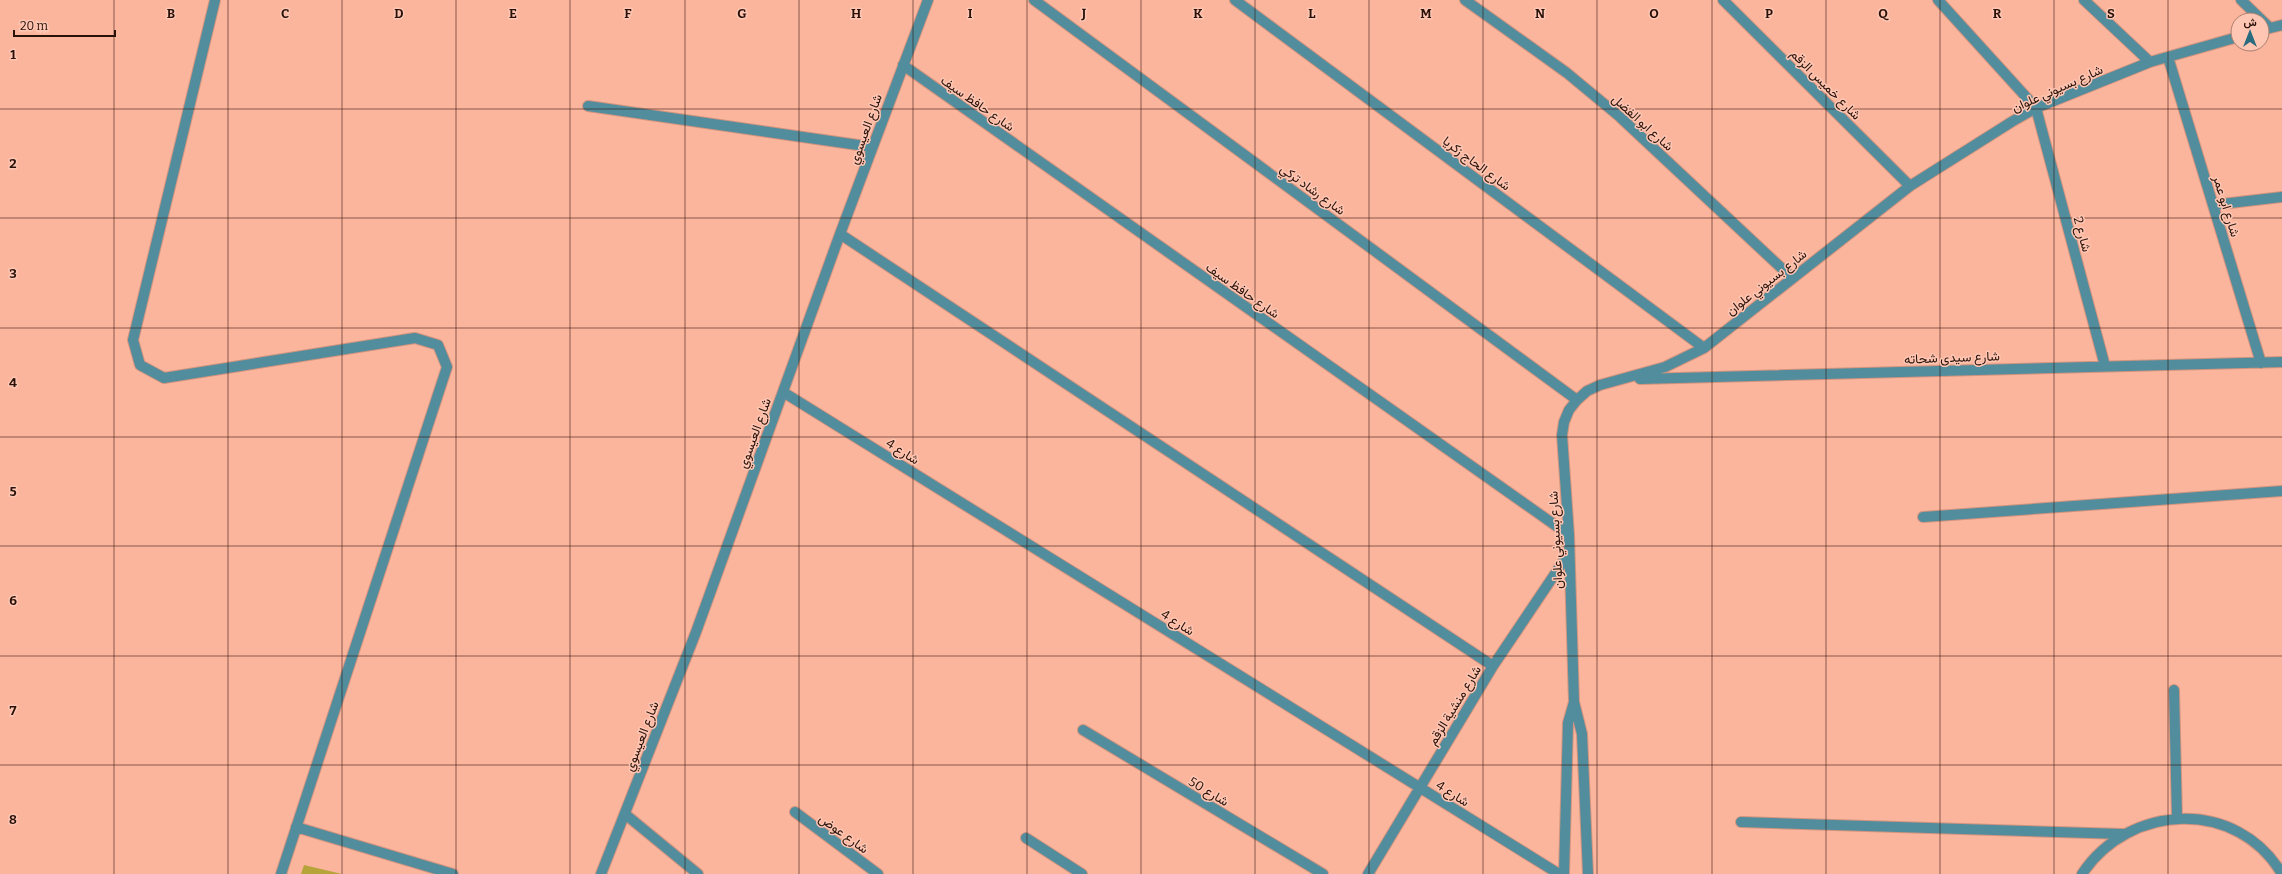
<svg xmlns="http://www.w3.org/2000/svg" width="2282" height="874" font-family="Bitter,Vazirmatn,serif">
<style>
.green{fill:#b6a43b}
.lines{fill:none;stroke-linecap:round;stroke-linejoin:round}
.lane-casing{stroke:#d1947f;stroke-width:12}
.street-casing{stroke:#d1947f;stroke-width:12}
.lane{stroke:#528d9e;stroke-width:10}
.street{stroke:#528d9e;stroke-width:10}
.grid{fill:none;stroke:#291108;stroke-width:1;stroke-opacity:0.55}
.labels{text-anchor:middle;stroke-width:3;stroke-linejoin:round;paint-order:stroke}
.street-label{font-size:13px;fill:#291108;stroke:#ffc6b3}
.grid-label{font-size:13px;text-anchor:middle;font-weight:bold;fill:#291108;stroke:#ffc6b3;stroke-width:3;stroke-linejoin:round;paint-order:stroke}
</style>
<rect width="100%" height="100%" fill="#fbb59d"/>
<path class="green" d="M304,865L342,874H301Z"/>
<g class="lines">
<defs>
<path id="lane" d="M1923,517L2282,491
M2174,690L2177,818
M1741,822L2123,834
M2082,874C2129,803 2237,798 2282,874"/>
<path id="street" d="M215,0L133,340L140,365L164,378L415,338L438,345L447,367L281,874
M1034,0L1577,400
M1235,0L1704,348
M1465,0L1567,73L1620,117L1792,278
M1723,0L1910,186
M1938,0L2036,108L2105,366
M2084,0L2150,62
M2241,0L2270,28
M2262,30L2282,25
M2168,57L2261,363
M903,65L1569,535
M588,106L872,147
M2213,205L2282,197
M840,234L1493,666
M1640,379L2282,362
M783,392L1559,874
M1083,730L1323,874
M795,812L878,874
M625,814L698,874
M296,827L453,874
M1026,838L1082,874
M601,874L696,632L840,234L928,0
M1368,874L1493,666L1569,553
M1564,874L1568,723L1574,702
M1588,874L1582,734L1574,702L1569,535L1562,435L1564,422L1569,410L1577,400L1587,391L1600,385L1665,367L1704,348L1910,186L2013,121L2036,108L2150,62L2238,37"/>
</defs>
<use href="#lane" class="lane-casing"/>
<use href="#street" class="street-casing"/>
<use href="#lane" class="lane"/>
<use href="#street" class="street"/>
</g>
<path class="grid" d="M114,0V874M228,0V874M342,0V874M456,0V874M570,0V874M685,0V874M799,0V874M913,0V874M1027,0V874M1141,0V874M1255,0V874M1369,0V874M1483,0V874M1597,0V874M1712,0V874M1826,0V874M1940,0V874M2054,0V874M2168,0V874M0,109H2282M0,218H2282M0,328H2282M0,437H2282M0,546H2282M0,656H2282M0,765H2282"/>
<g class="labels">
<g class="street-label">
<text transform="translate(1826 84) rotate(45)" y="5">شارع خميس الزقم</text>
<text transform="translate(2057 88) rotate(-24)" y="5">شارع بسيوني علوان</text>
<text transform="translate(978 103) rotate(35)" y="5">شارع حافظ سيف</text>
<text transform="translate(1643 122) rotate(42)" y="5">شارع ابو الفضل</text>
<text transform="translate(865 129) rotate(-70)" y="5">شارع العيسوي</text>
<text transform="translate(1477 163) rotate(37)" y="5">شارع الحاج زكريا</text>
<text transform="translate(1313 189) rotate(36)" y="5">شارع رشاد تركي</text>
<text transform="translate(2227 206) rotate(73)" y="5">شارع ابو عمر</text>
<text transform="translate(2083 234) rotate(75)" y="5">شارع 2</text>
<text transform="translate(1766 282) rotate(-38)" y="5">شارع بسيوني علوان</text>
<text transform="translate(1243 290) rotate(35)" y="5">شارع حافظ سيف</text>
<text transform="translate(1952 357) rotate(-2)" y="5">شارع سيدى شحاته</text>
<text transform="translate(754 433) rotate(-70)" y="5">شارع العيسوي</text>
<text transform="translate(903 451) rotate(32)" y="5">شارع 4</text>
<text transform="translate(1555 540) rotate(-93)" y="5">شارع بسيوني علوان</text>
<text transform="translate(1178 622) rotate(32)" y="5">شارع 4</text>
<text transform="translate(1454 705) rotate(-59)" y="5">شارع منشية الزقم</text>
<text transform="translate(641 736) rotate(-69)" y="5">شارع العيسوي</text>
<text transform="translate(1209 791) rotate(31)" y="5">شارع 50</text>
<text transform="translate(1453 793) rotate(32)" y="5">شارع 4</text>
<text transform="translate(844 833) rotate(36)" y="5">شارع عوض</text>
</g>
</g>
<g class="grid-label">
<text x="171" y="18">B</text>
<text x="285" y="18">C</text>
<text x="399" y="18">D</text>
<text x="513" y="18">E</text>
<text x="628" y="18">F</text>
<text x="742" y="18">G</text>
<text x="856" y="18">H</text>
<text x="970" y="18">I</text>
<text x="1084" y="18">J</text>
<text x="1198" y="18">K</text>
<text x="1312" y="18">L</text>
<text x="1426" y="18">M</text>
<text x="1540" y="18">N</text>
<text x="1654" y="18">O</text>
<text x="1769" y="18">P</text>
<text x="1883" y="18">Q</text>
<text x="1997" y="18">R</text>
<text x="2111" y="18">S</text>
<text x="13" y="59">1</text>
<text x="13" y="168">2</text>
<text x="13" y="278">3</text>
<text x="13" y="387">4</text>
<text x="13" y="496">5</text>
<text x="13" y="605">6</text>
<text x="13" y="715">7</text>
<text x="13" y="824">8</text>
</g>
<g transform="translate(2250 32)"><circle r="19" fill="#ffc6b3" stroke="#a97e6f"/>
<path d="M0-3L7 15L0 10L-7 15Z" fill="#2a6c7f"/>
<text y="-6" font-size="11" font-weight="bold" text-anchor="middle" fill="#291108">ش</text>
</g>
<path d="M14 30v6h101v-6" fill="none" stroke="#291108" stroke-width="2"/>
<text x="20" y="30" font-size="12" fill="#291108" stroke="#ffc6b3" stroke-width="3" paint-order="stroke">20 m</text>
</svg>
